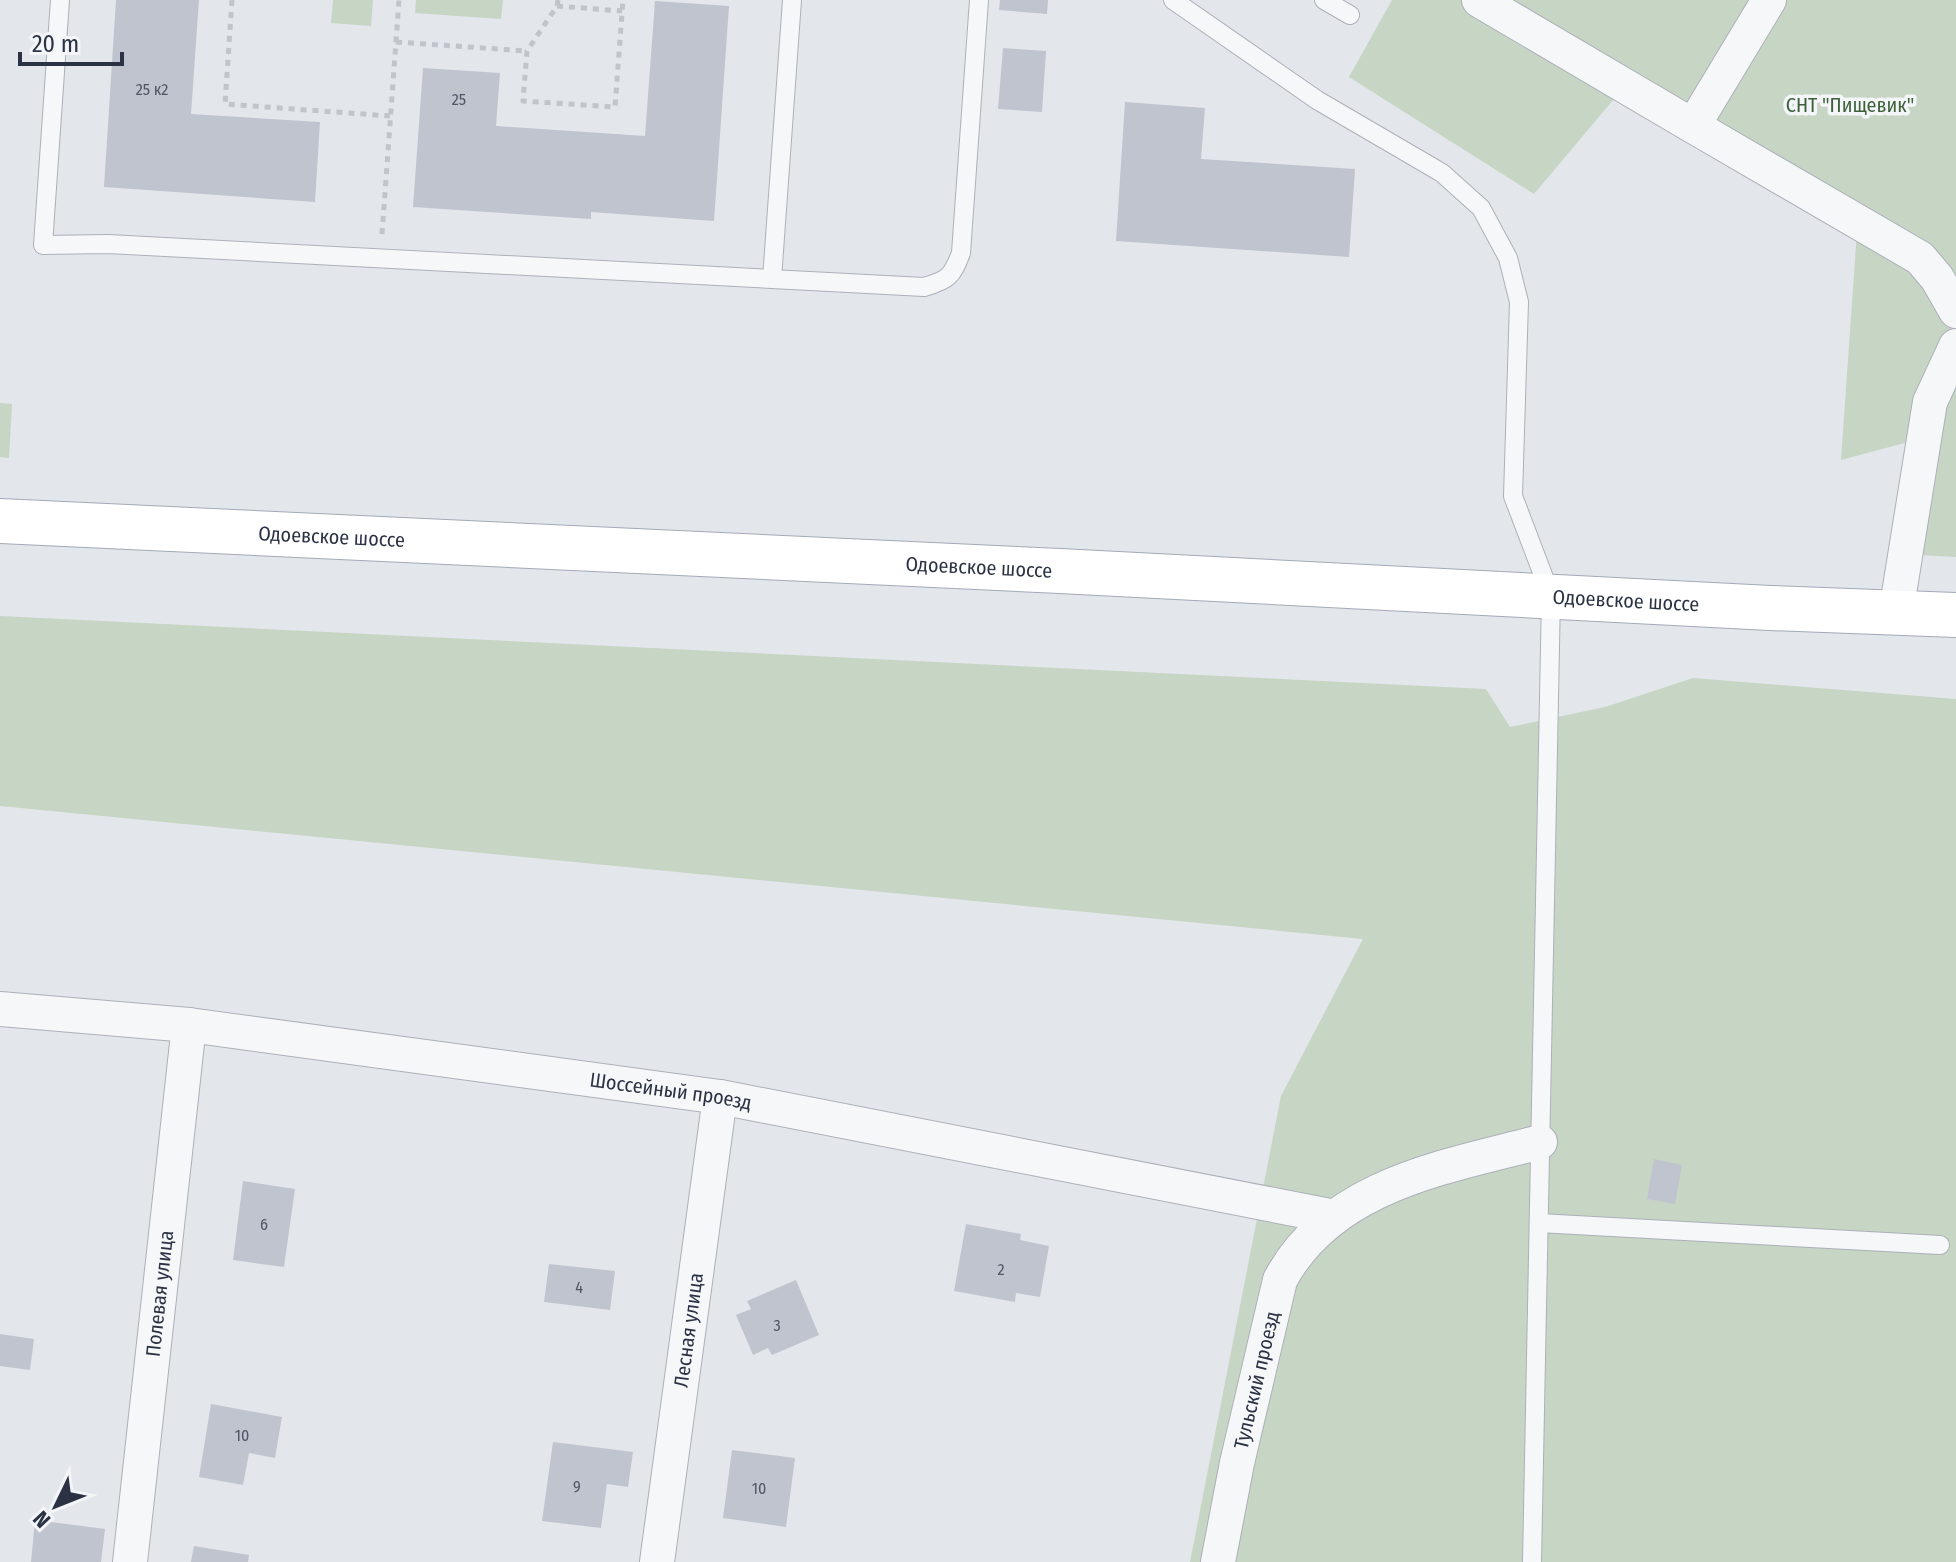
<svg xmlns="http://www.w3.org/2000/svg" width="1956" height="1562" font-family="'Fira Sans Condensed',sans-serif">
<style>
.green{fill:#c7d5c4}
.building{fill:#c0c4ce}
.lines{fill:none;stroke-linecap:round;stroke-linejoin:round}
.lane-casing{stroke:#acb0b9;stroke-width:20}
.street-casing{stroke:#acb0b9;stroke-width:36}
.primary-casing{stroke:#a3a9b7;stroke-width:46}
.path{stroke:#c1c4ca;stroke-width:5;stroke-dasharray:6 6;stroke-linecap:butt}
.lane{stroke:#f6f7f9;stroke-width:18}
.street{stroke:#f6f7f9;stroke-width:34}
.primary{stroke:#fff;stroke-width:44}
.labels{text-anchor:middle;stroke-width:7;stroke-linejoin:round;paint-order:stroke}
.number-label{font-size:16px;fill:#505666}
.park-label{font-size:20px;fill:#3c5f38;stroke:#f3f5f8}
.street-label{font-size:20px;fill:#2b3244;stroke:#f3f5f8}
</style>
<rect width="100%" height="100%" fill="#e3e6eb"/>
<path class="green" d="M333,0H373L371,26L331,23Z
M416,0H503L501,19L415,13Z
M1392,0H1956V557L1919,555L1938,434L1841,460L1857,231L1619,93L1534,194L1349,77Z
M0,403L12,404L9,458L0,457Z
M0,616L1486,689L1510,727L1605,707L1693,678L1956,699V1562H1190L1281,1096L1363,939L0,806Z"/>
<path class="building" d="M116,0H199L191,114L320,122L315,202L104,187Z
M1000,0H1048L1047,14L999,10Z
M655,1L729,6L714,221L591,212V219L413,207L423,68L500,73L496,126L645,136Z
M1003,48L1046,51L1042,112L998,109Z
M1125,102L1205,108L1201,159L1355,169L1349,257L1116,241Z
M1654,1159L1682,1165L1675,1204L1647,1199Z
M243,1181L295,1189L284,1267L233,1260Z
M966,1224L1021,1234L1020,1240L1049,1246L1040,1297L1016,1293L1015,1302L954,1291Z
M549,1264L615,1271L610,1310L544,1302Z
M796,1280L819,1335L772,1355L768,1348L753,1355L736,1315L751,1309L747,1301Z
M0,1334L34,1339L30,1370L0,1366Z
M211,1404L282,1417L275,1458L249,1453L243,1485L199,1477Z
M553,1442L633,1452L628,1487L607,1484L601,1528L542,1521Z
M732,1450L795,1458L786,1527L723,1518Z
M35,1520L105,1529L101,1562H31Z
M194,1546L249,1555L248,1562H191Z"/>
<g class="lines">
<defs>
<path id="lane" d="M60,0L43,245L108,244L924,287C949,280 952,276 961,253L979,0
M1173,0L1317,100L1442,173L1481,208L1508,258L1519,302L1513,496L1551,596L1532,1562
M1324,0L1350,15
M772,279L792,0
M1539,1223L1940,1245"/>
<g id="street">
<path d="M1479,0L1693,126L1769,0"/>
<path d="M1693,126L1920,258L1937,278L1956,311"/>
<path d="M1896,612L1930,402L1956,346"/>
<path id="s1" d="M0,1009L189,1025L720,1097L1335,1217"/>
<path id="s2" d="M130,1562L189,1025"/>
<path id="s3" d="M657,1562L720,1097"/>
<path id="s4" d="M1218,1562L1237,1463L1280,1280C1331,1184 1446,1167 1540,1142"/>
</g>
<g id="primary">
<path id="s5" d="M0,521L1060,571L1770,608L1956,615"/>
</g>
</defs>
<use href="#lane" class="lane-casing"/>
<use href="#street" class="street-casing"/>
<use href="#primary" class="primary-casing"/>
<path class="path" d="M232,0L225,104L390,116
M558,0L557,6L527,51L523,101L615,107L623,0
M557,6L622,11
M396,42L527,51
M382,234L399,0"/>
<use href="#lane" class="lane"/>
<use href="#street" class="street"/>
<use href="#primary" class="primary"/>
</g>
<g class="labels">
<g class="number-label">
<text x="152" y="95">25 к2</text>
<text x="459" y="105">25</text>
<text x="264" y="1230">6</text>
<text x="1001" y="1275">2</text>
<text x="579" y="1293">4</text>
<text x="777" y="1331">3</text>
<text x="242" y="1441">10</text>
<text x="577" y="1492">9</text>
<text x="759" y="1494">10</text>
</g>
<g class="park-label">
<text x="1850" y="112">СНТ "Пищевик"</text>
</g>
<g class="street-label">
<text dy="7" stroke="none"><textPath href="#s5" startOffset="332">Одоевское шоссе</textPath></text>
<text dy="7" stroke="none"><textPath href="#s5" startOffset="980">Одоевское шоссе</textPath></text>
<text dy="7" stroke="none"><textPath href="#s5" startOffset="1628">Одоевское шоссе</textPath></text>
<text dy="7" stroke="none"><textPath href="#s1" startOffset="676">Шоссейный проезд</textPath></text>
<text dy="7" stroke="none"><textPath href="#s2" startOffset="270">Полевая улица</textPath></text>
<text dy="7" stroke="none"><textPath href="#s3" startOffset="234">Лесная улица</textPath></text>
<text dy="7" stroke="none"><textPath href="#s4" startOffset="186">Тульский проезд</textPath></text>
</g>
</g>
<g transform="translate(56 1506) rotate(227)" stroke="#f3f5f8" stroke-width="6" paint-order="stroke">
<path d="M0-6L14 30L0 20L-14 30Z" fill="#2b3244"/>
<text y="-12" font-size="22" font-weight="bold" text-anchor="middle" fill="#2b3244">N</text>
</g>
<path d="M20 52v12h102v-12" fill="none" stroke="#2b3244" stroke-width="4"/>
<text x="32" y="52" font-size="24" fill="#2b3244" stroke="#f3f5f8" stroke-width="6" paint-order="stroke">20 m</text>
</svg>
